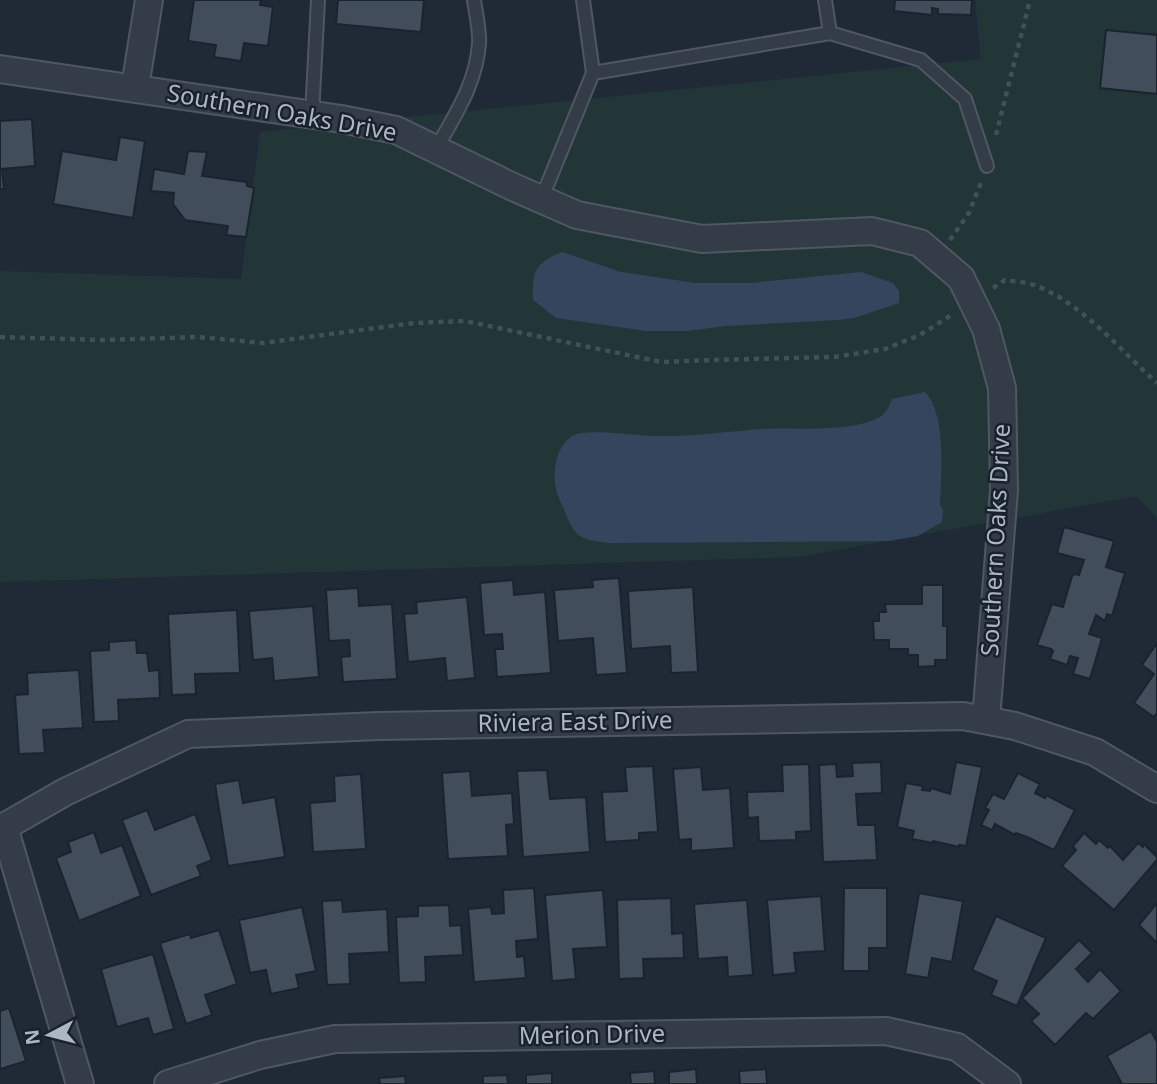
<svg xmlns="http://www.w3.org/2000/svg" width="1157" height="1084" font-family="'Noto Sans',sans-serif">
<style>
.green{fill:#223637}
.water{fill:#33465e}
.building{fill:#414d5b;stroke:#1b232d;stroke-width:2}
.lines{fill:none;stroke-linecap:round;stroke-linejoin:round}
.service-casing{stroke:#4e5762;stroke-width:16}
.minor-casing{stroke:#4e5762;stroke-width:30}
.path{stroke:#3f5355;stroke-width:4.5;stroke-dasharray:5 5;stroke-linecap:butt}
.service{stroke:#333c47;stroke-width:12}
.minor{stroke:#333c47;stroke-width:26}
.labels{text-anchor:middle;stroke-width:5;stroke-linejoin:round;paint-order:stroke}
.street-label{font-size:24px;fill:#adb7c4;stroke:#19212b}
</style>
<rect width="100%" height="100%" fill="#202a36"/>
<path class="green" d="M975,0H1157V518L1136,496L798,557L0,582V271L241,279L260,132L981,59Z"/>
<path class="water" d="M562,252L621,272L696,283H750L861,272L893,283L899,291V303L854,318L838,320L726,326L687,331H646L556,318L533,300C532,271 535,263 562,252Z
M925,392C947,416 941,473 940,504L943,511L942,522L918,536L889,541L610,543C580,540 575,538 564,509C560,501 556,492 555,484C553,466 558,441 577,434C594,429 638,436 658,436C693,437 729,431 764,429C799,427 843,433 876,419C885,415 888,409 892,399Z"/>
<path class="building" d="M194,0H261L260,5L273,7L268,46L244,43L241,61L214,57L216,45L188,41Z
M338,0H424L421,32L336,24Z
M895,0H972L971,15L938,14V9L932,8V15L894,11Z
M1106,30L1157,35V94L1100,88Z
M32,119L35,166L2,169L4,189H0V121Z
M120,137L145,141L133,218L53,204L62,151L116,160Z
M188,151L207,152L202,176L247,182V186L254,188L246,237L226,235L228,226L185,220L173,204L174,193L151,191L154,169L184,174Z
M1064,527L1114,541L1106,567L1125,573L1112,616L1107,614L1105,621L1096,615L1089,634L1102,638L1090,679L1073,674L1078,658L1070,656L1067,665L1050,659L1053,651L1051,649L1037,645L1052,604L1063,607L1072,576L1075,574L1079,575L1084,560L1057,553Z
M619,578L627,673L596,675L593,638L558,641L554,590L593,587L592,580Z
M513,580L514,595L545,592L551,673L497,677L495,649H503L502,634L484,635L480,583Z
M922,585H943V626H947V660H935V666L918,667V655H908V649H889V640H874L873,621H879V612H886L885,604H922Z
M693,587L698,672L671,673L670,646L631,649L628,591Z
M358,588L359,606L392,604L397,679L343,682L341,657L350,656L349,640L329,641L326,590Z
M467,597L475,678L447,681L445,658L408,662L404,614L417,613L416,602Z
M313,606L319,677L274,681L272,658L253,660L249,611Z
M237,610L240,673L195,674L196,694L172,695L168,614Z
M136,640L137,653H147L149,671L159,670L160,698L118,700L119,721L94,722L90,651L109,650V642Z
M1157,643V713L1154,717L1134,703L1154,674L1142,665Z
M79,670L83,728L43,730L45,753L19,754L15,695L28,694L27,673Z
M881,762L882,793L856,794L858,825H875L877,860L823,862L819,765L836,764L837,777L853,776L852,763Z
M956,762L982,767L966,846L959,845V847L933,841V843L912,839L914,831L897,827L906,783L923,786L922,790L930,791L931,788L950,794Z
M809,764L811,831L796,832V840L759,841L758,817L748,818L747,792L783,791L782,765Z
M653,766L658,832L639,833V840L605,842L602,792L627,791L625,767Z
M701,767L703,790L730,788L734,848L691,851V839L679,840L673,769Z
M547,770L550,799L586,797L590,852L523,857L517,771Z
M470,771L472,796L512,793L514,824L506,825L508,856L448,859L442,773Z
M1018,773L1040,784L1035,793L1045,798L1046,795L1075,810L1054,850L1027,837L1016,833L1015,835L995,824L992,830L981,825L989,810L985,808L993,794L1004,799Z
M361,774L366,849L313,852L310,803L335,801L334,776Z
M239,780L243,803L275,797L285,857L228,866L215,784Z
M147,810L155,830L195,814L212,860L197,866L201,876L151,895L122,820Z
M94,832L101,853L122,845L141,896L79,921L56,858L71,852L68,842Z
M1084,833L1096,844L1099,840L1108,848L1110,846L1123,860L1138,843L1143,847L1144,844L1157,857V860L1114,910L1062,866L1076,850L1073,846Z
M534,888L538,939L516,941L517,957L524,956L526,978L474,982L468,909L491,907L492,914L504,913L503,890Z
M844,888H887V948H869V971H843Z
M603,890L607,947L573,949L576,979L552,981L545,895Z
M919,893L963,901L952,962L932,958L928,978L905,974Z
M821,896L825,951L794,953L796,973L773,975L767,900Z
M671,898L672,934L683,933L684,958L643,959L644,978L619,979L617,900Z
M342,900L343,912L387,909L389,952L349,954L350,984L327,985L322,901Z
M747,900L753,975L728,977L727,957L698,959L694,904Z
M1157,903V943L1139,925Z
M449,905L450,926L461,925L463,955L425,957L426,982L399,983L396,917L418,916V906Z
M302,907L316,971L296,975L299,988L271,994L266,970L250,973L239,920Z
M996,916L1046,938L1017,1006L991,995L997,981L972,970Z
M219,930L237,984L205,995L212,1015L186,1024L160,943L190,934L191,938Z
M1079,940L1092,953L1076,969L1088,982L1100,969L1121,991L1093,1019L1086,1013L1055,1045L1031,1021L1039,1014L1022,998Z
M153,954L174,1029L153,1035L148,1018L117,1027L101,969Z
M9,1008L26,1061L0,1069V1011Z
M1151,1031L1157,1042V1084H1122L1107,1056Z
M696,1069L697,1084H669V1072Z
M766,1069L767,1084H740L739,1071Z
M654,1071L655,1084H631L630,1073Z
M552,1073V1084H526V1075Z
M507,1075L508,1084H483V1076Z
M405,1076L406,1084H380L379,1078Z"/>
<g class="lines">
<defs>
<path id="service" d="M825,0L830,33L921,60L965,99L987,166
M593,73L830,33
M312,115L318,0
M436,149C455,115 476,84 479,44C480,30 476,14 474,0
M541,200L593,73L583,0"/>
<path id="minor" d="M0,69L341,119L396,130L513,187L577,215L702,239L872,231L920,243L961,278L986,329L1002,388L1004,490L986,720
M135,87L149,0
M0,827H4L65,792L188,734L379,726L963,716L1015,726L1095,752L1157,789
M4,827L80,1084
M168,1084L260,1055L335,1039L886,1031L957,1047L1007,1084"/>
</defs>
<use href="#service" class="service-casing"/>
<use href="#minor" class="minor-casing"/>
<path class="path" d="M996,135L1030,0
M950,240L969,213L982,180
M993,288L1005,280C1015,282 1028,282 1037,286C1085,306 1119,349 1157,383
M0,337L102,340L198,337L263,343L414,323L465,321L661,362L713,360L834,357L885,349L920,335L953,314"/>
<use href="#service" class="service"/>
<use href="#minor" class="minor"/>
</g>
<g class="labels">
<g class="street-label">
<text transform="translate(282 113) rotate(10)" y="8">Southern Oaks Drive</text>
<text transform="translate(996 540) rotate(-87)" y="8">Southern Oaks Drive</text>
<text transform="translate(575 722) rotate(-1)" y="8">Riviera East Drive</text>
<text transform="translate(592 1035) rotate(-1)" y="8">Merion Drive</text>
</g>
</g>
<g transform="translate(49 1035) rotate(263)" stroke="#19212b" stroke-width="5" paint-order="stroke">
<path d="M0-5L12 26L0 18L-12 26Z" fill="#adb7c4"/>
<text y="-10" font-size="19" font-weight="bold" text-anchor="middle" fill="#adb7c4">N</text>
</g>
</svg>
